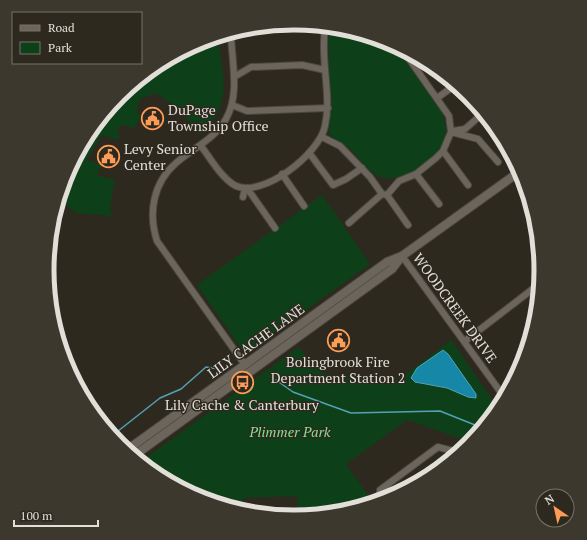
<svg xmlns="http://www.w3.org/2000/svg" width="587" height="540" font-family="'PT Serif',serif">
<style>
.green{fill:#0d4018}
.water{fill:#1787a7;stroke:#54a1b6}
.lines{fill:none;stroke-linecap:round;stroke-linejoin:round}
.stream{stroke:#54a1b6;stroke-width:1.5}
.minor-casing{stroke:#4b473f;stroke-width:8}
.tertiary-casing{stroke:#4b473f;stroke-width:10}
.minor{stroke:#6b655b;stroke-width:6}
.tertiary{stroke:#6b655b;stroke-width:8}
.labels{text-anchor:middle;stroke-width:3;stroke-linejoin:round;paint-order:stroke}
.poi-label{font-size:14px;fill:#e2dfd9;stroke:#2e291f;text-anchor:start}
.street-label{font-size:14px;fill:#e2dfd9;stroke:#2e291f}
.park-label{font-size:14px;font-style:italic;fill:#7de68c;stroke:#2e291f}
.rim{fill:none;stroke:#e2dfd9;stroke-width:5}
</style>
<rect width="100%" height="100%" fill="#2e291f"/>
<path class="green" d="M330,30L388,42L396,47L442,113C446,122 448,133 443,143C435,158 403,182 385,178C368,175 363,160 351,150C344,144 334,141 329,133L330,105L328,39Z
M204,41L219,46C225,84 230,106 201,135C187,119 174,103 155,93L140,99L136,111L141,117L133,129L126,125L120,126L117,131L120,136L117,140L102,135L87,160L101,165L97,175L115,180L110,208L113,216L76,213L66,205L59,206L65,175L119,95L199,42Z
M322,195L370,264L245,354L197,285Z
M451,340L495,404L470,442L407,420L346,464L372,501L298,516L297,496L246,498L235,505L199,498L143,460L299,347L314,366L325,374L397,381Z"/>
<path class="water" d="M443,350L448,354L476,394V398L468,397L447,388L415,382L411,378L417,368Z"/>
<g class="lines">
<path class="stream" d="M276,380L293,392L351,413L440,411L480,427
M113,435L160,398L181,389L206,367L218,369"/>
<defs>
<path id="minor" d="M231,35C232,63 240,94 226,119C214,140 193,148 176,163C153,183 148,213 157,241L245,365
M234,77L251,67L302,65L325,70
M437,98L454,86
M232,105L247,111L328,108
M453,131L465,129L481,115
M451,132L478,139L498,162
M322,137L340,146L370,177L382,194L387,195L399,181L416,174L436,158L443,151L451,132L449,116L405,53
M201,146C211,159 220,176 234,185C262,200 320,153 325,126C332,94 320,61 325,29
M443,151L468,185
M310,154L333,185L346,179L362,168
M282,174L304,206
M416,174L439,204
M247,188L275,228
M387,195L408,225
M243,197L245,188
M349,223L382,194
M402,256L502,394
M465,341L538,285
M384,499L380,493V490L438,447L457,452"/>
<path id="tertiary" d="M127,450L387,262L402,256
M135,455L392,269L402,256L519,172"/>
</defs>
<use href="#minor" class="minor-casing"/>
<use href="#tertiary" class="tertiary-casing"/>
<use href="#minor" class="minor"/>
<use href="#tertiary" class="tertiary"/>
</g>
<defs>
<symbol id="civic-ring" viewBox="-11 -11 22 22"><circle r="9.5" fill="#2e291f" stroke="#fd9c56" stroke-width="1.5"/><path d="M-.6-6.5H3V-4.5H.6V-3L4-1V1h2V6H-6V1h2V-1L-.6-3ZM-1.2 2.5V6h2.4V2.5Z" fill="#fd9c56"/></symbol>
<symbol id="bus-ring" viewBox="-11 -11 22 22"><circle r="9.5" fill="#2e291f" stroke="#fd9c56" stroke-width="1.5"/><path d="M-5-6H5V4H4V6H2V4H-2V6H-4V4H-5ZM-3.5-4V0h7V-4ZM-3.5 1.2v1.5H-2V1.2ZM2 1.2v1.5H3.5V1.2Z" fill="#fd9c56"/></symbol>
</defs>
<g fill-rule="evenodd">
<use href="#civic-ring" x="140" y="106" width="25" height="25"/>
<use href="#civic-ring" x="96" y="144" width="25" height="25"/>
<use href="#civic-ring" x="326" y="328" width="25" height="25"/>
<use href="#bus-ring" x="230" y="370" width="25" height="25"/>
</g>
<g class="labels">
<g class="poi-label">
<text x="168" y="115">DuPage<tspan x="168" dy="16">Township Office</tspan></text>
<text x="124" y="154">Levy Senior<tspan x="124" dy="16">Center</tspan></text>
<text x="338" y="367" text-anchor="middle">Bolingbrook Fire<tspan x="338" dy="16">Department Station 2</tspan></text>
<text x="242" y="410" text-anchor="middle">Lily Cache &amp; Canterbury</text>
</g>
<g class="street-label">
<text transform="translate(455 308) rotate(54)" y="5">WOODCREEK DRIVE</text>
<text transform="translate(256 341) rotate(-36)" y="5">LILY CACHE LANE</text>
</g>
<g class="park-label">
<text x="290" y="437">Plimmer Park</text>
</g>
</g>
<path d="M0 0H587V540H0ZM54 270a240 240 0 1 1 480 0a240 240 0 1 1-480 0Z" fill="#3c382e" fill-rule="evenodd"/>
<path class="rim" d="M54 270a240 240 0 1 1 480 0a240 240 0 1 1-480 0Z"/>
<rect x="12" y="12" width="130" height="52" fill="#2e291f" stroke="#767269"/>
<rect x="20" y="25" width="20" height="6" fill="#6b655b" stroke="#767269"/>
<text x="48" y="32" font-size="12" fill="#e2dfd9">Road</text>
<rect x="20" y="42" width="20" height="12" fill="#0d4018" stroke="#767269"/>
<text x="48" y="52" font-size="12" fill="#e2dfd9">Park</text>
<g transform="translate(555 508) rotate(326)"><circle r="19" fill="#2e291f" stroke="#767269"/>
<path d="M0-3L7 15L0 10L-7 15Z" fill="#fd9c56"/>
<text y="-6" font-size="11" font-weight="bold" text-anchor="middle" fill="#e2dfd9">N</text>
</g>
<path d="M14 520v6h84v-6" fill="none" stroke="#e2dfd9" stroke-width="2"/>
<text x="20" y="520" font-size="12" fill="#e2dfd9" stroke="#2e291f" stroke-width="3" paint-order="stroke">100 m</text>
</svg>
